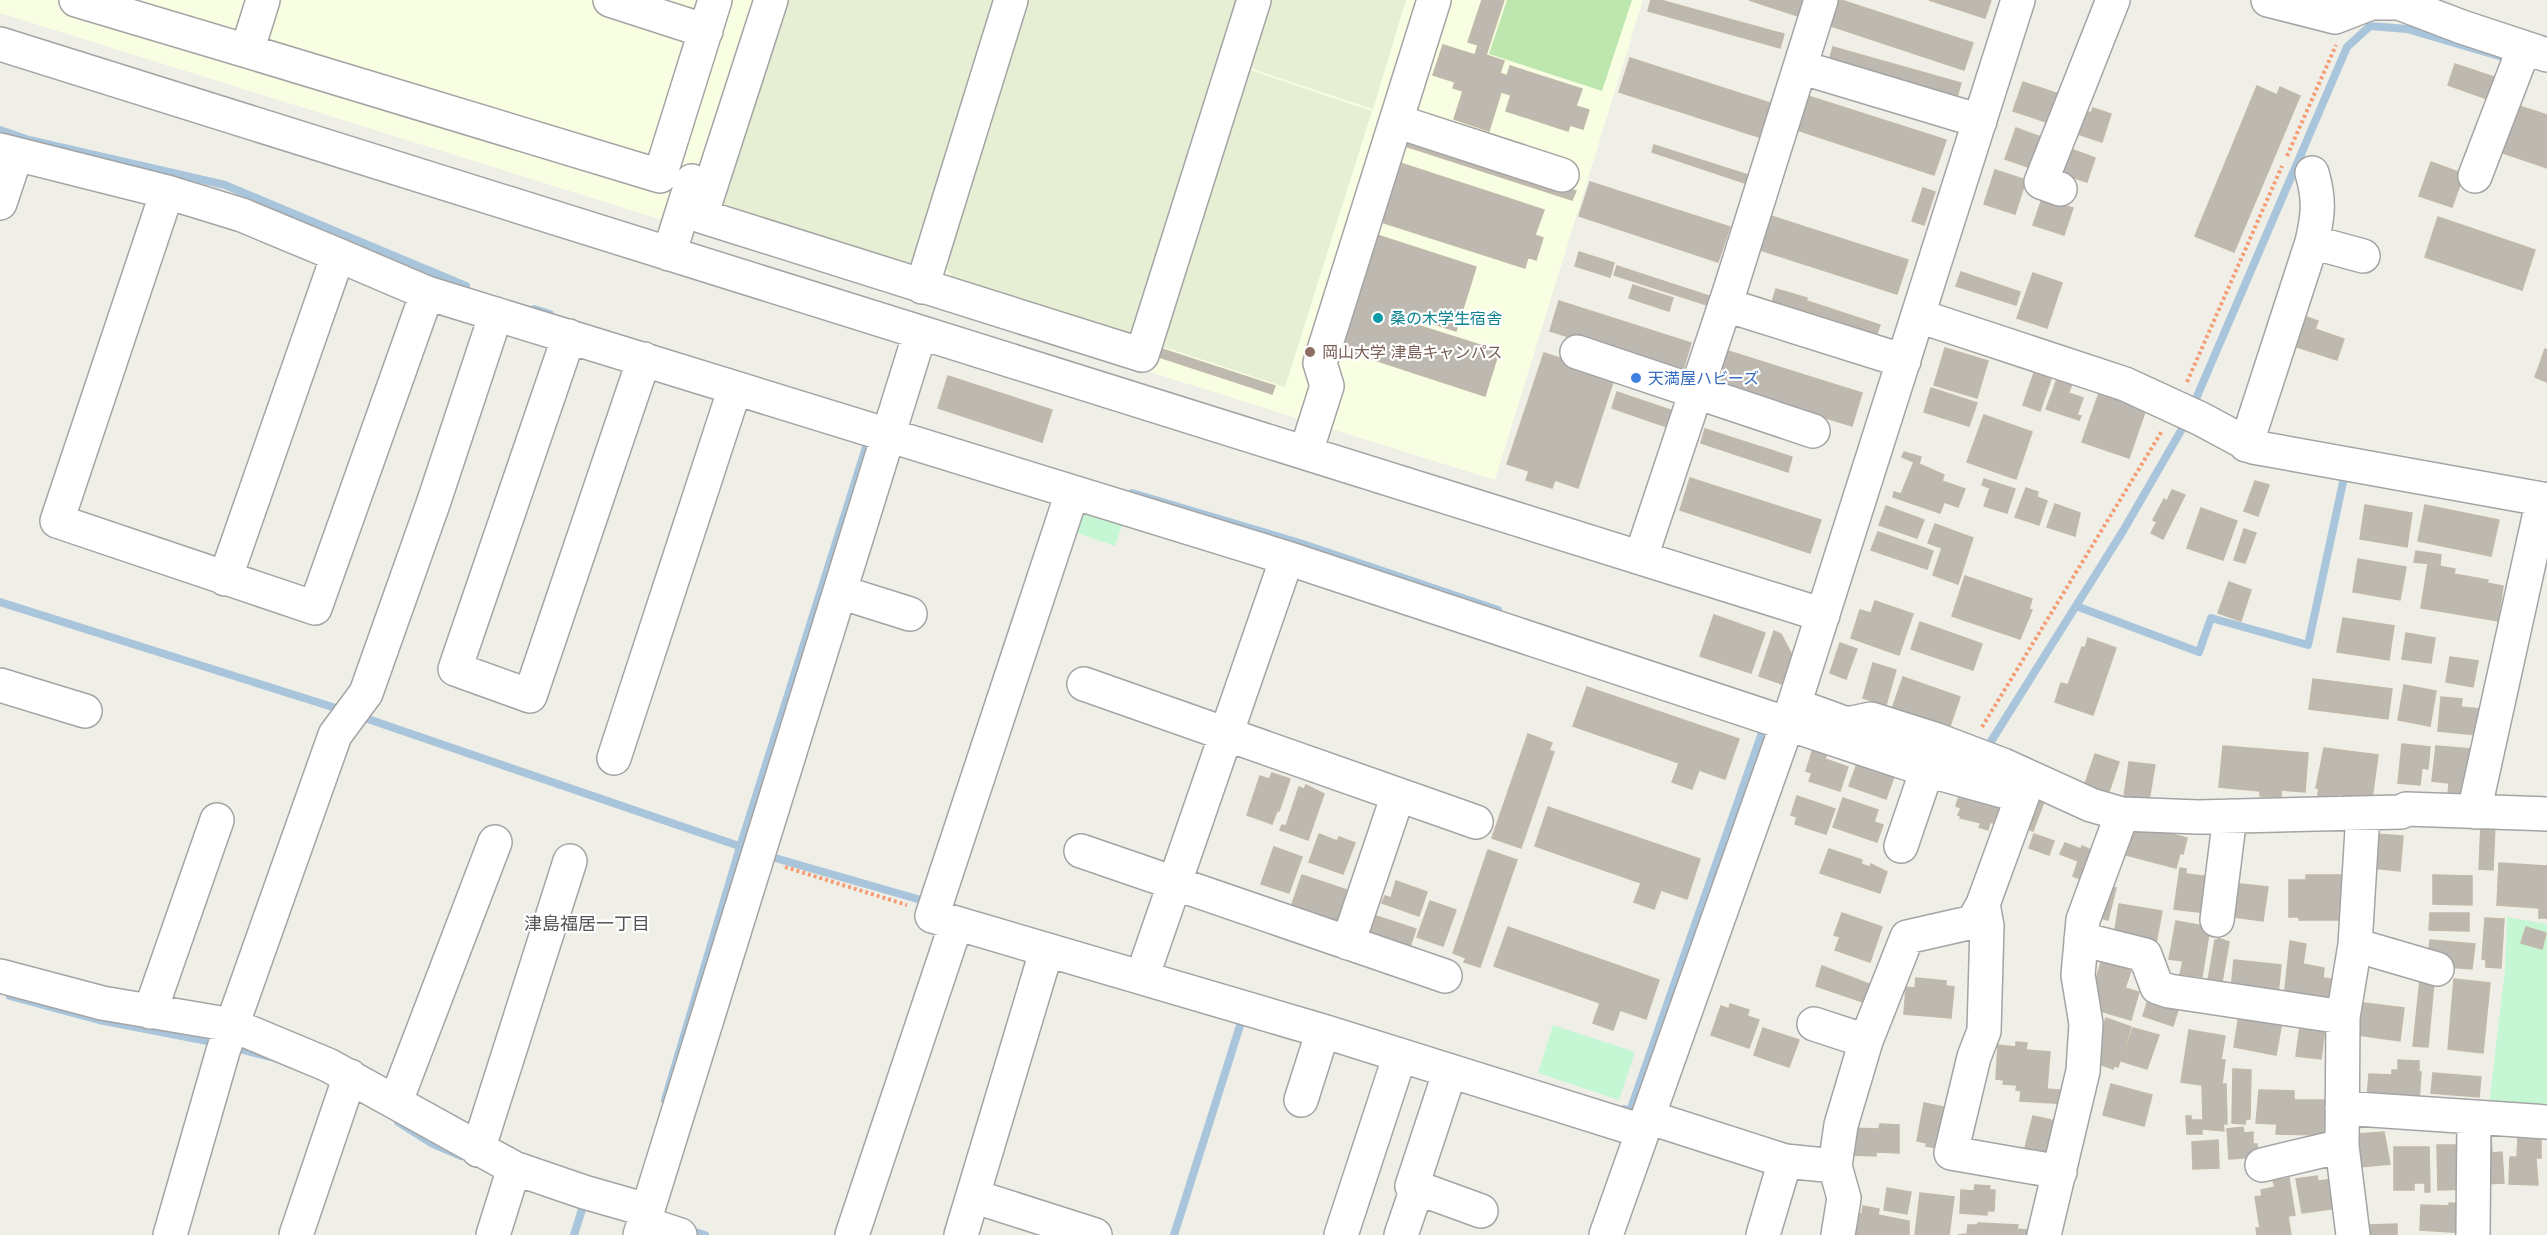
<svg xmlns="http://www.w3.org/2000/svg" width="2547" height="1235" font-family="Helvetica,'Noto Sans JP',sans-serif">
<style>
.education{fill:#f7fee2}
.farmland{fill:#e6eed3}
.grass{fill:#bee7af}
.park{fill:#c6f7d5}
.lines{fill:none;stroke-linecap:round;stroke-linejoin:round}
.stream{stroke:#a9c5db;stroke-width:8}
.building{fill:#bdb8b0;stroke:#c1b9a9;stroke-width:1.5}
.minor-casing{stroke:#a4a4a4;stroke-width:36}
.path{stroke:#f49d74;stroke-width:4;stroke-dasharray:3 3;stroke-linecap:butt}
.minor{stroke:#fff;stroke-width:33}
.culture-dot{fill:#0f9aa8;stroke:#fff;stroke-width:2}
.education-dot{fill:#8d6e63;stroke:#fff;stroke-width:2}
.shop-dot{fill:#3f7fe0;stroke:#fff;stroke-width:2}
.labels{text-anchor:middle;stroke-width:4.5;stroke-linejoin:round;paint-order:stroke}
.culture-label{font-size:16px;fill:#0d838f;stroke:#fff;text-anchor:start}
.education-label{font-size:16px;fill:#785e54;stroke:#fff;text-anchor:start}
.shop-label{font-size:16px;fill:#366cbe;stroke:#fff;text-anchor:start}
.neighbourhood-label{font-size:18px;fill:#535353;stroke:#fff}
</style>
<rect width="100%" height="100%" fill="#f0efe7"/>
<path class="education" d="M0,0H1643L1495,480L0,13Z"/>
<path class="farmland" d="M777,0H992L999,11L919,257L903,267L711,206Z
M1025,0H1245L1139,339L955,280L943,264Z
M1265,0H1406L1373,109L1244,66Z
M1244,68L1372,111L1285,387L1158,345Z"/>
<path class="grass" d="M1507,0H1632L1602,91L1489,54Z"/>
<path class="park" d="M1072,510L1125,517L1115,546L1065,529Z
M2507,917L2547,924V1113H2488L2505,969Z
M1553,1025L1635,1052L1619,1100L1538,1073Z"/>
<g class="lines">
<path class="stream" d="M0,130L29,140L225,185L466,286
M534,309L550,314
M2192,408L2347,47L2370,26L2407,29L2509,59
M1132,493L1303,544L1498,610
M0,602L342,710
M2076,606L2199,652L2211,618L2308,645L2345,473
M359,716L742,847
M1990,743L2123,531L2186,422
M768,856L928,902
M10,996L99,1020L218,1043
M232,1047L270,1057
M665,1100L740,847L868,441
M1624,1109L1630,1111L1765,724
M398,1122L431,1143L461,1156
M688,1230L705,1235
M574,1235L583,1206
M1174,1235L1243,1016"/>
</g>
<path class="building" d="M1482,0H1504L1486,55L1504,61L1500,73L1507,76L1510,66L1582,89L1576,106L1589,110L1583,129L1570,125L1568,131L1506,111L1511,95L1501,92L1489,131L1454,119L1463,91L1453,88L1455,82L1433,75L1443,45L1475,55L1478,45L1468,42Z
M1651,0H1660L1784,34L1780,48L1648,11Z
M1749,0H1803L1798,16Z
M1833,0H1841L1973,43L1964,70L1825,24Z
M1929,0H1991L1985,18Z
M1833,47L1961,83L1957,97L1829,61Z
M1630,58L1770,103L1759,137L1619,92Z
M2455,64L2500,79L2493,101L2448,85Z
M2023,82L2062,95L2052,124L2013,111Z
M2257,86L2277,95L2280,87L2300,96L2234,252L2195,236Z
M1805,95L1946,140L1934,175L1794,129Z
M2516,105L2547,115V168L2500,152Z
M2093,108L2111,114L2102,142L2075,133L2082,110L2091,113Z
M2016,128L2041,137L2031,168L2005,159Z
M1405,136L1576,191L1572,200L1402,145Z
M1654,145L1748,175L1745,183L1652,152Z
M2068,148L2095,158L2087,182L2059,173Z
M1397,162L1544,210L1535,235L1543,238L1536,260L1528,257L1525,268L1378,221Z
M2431,162L2464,174L2452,207L2419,196Z
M1995,170L2026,180L2015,214L1984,204Z
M1590,182L1730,227L1718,262L1579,216Z
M1923,188L1935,192L1924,225L1912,221Z
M2042,199L2073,208L2064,235L2033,225Z
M1768,215L1908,260L1897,294L1757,249Z
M2438,217L2535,250L2522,290L2425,257Z
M1377,235L1476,267L1456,331L1406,315L1404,321L1499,351L1485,396L1341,349Z
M1579,252L1614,263L1610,277L1575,266Z
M1617,266L1709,296L1707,305L1614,275Z
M1961,272L2020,292L2016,305L1956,286Z
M2033,273L2062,283L2047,328L2017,318Z
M1633,285L1673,298L1669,311L1629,298Z
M1776,289L1807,298L1803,312L1772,302Z
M1559,301L1691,343L1682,373L1550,331Z
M1807,301L1880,325L1877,334L1804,310Z
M2301,315L2318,321L2315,329L2344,339L2337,360L2291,345Z
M1945,348L1988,361L1977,398L1934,385Z
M1162,349L1275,386L1272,394L1159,357Z
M2545,349L2547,350V382L2535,377Z
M1728,351L1862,393L1852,426L1717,384Z
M1544,353L1615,376L1578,488L1555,480L1552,488L1526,480L1529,471L1507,464Z
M2034,373L2051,379L2040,411L2023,405Z
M948,376L1052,410L1042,442L938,408Z
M2057,379L2072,384L2069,392L2054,387Z
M1931,388L1977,403L1969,426L1924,412Z
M2054,388L2083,398L2077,415L2081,416L2079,420L2046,409Z
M1617,392L1673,411L1667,427L1612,408Z
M2099,393L2146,409L2129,458L2082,442Z
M1984,415L2032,432L2016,479L1967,462Z
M1705,429L1792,457L1788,472L1701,443Z
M1904,452L1921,457L1919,464L1944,475L1942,481L1965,489L1958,507L1944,502L1940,513L1893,497L1894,492L1901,494L1914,462L1902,457Z
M1690,478L1821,520L1810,553L1680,510Z
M1984,479L2015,489L2007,513L1984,506L1990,488L1982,485Z
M2255,481L2269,485L2258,516L2244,511Z
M2026,488L2038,492L2037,497L2047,501L2039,525L2015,517Z
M2172,490L2185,495L2163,539L2151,533L2157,522L2153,520L2164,499L2167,501Z
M2055,504L2080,513L2075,536L2047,527Z
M2365,505L2412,513L2407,547L2360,539Z
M2425,505L2499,520L2491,556L2418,541Z
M1886,506L1924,520L1917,538L1879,525Z
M2201,508L2237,521L2223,560L2187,548Z
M1935,524L1973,538L1958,584L1933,575L1942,548L1928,543Z
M2244,529L2256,533L2245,563L2234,560Z
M1878,532L1933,551L1927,569L1871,550Z
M2416,551L2441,555L2440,565L2414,562Z
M2358,559L2406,567L2400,600L2353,592Z
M2428,564L2455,569L2454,574L2488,580L2487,583L2503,586L2498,621L2421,608Z
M1965,576L2032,599L2029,609L2032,610L2020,639L1952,616Z
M2229,582L2251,590L2241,621L2218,613Z
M1875,601L1913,614L1899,655L1851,638L1860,610L1871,613Z
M1714,615L1765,633L1751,673L1700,656Z
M2343,618L2394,626L2389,660L2337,652Z
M1920,622L1982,644L1973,670L1911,649Z
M1774,631L1781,634L1792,655L1782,684L1759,676Z
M2406,633L2435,638L2431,663L2402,659Z
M2088,638L2116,648L2093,715L2055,702L2061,683L2068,685L2082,647L2085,648Z
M1840,643L1857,649L1846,679L1830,673Z
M2450,657L2478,661L2473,687L2446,682Z
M1873,663L1896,670L1886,705L1863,698Z
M1903,677L1960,697L1948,732L1891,712Z
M2313,679L2392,689L2388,719L2309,709Z
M2404,685L2436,691L2430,726L2398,720Z
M1587,687L1739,739L1725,779L1699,770L1692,789L1672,782L1679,763L1573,726Z
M2441,697L2462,699L2461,707L2480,709L2477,735L2438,731Z
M1528,734L1552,743L1549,750L1554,752L1521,848L1492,838Z
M2402,744L2430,747L2428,769L2422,768L2420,785L2398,783Z
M2223,746L2308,753L2305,792L2281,790V798L2260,796V791L2219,787Z
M2436,746L2472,749L2467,797L2448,795L2449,783L2432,781Z
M2324,748L2378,755L2372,799L2337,794L2336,803L2317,800L2319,788H2316Z
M1813,749L1827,754L1825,759L1848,767L1840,791L1809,781L1812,773L1806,771Z
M2095,754L2119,762L2108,795L2084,787Z
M1858,761L1895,774L1886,799L1849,786Z
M2129,762L2155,765L2149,800L2124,797Z
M1272,773L1290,779L1279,811H1277L1272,824L1247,815L1260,776L1269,779Z
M1306,785L1324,794L1308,840L1280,830L1282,825L1286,826L1299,787L1304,789Z
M1960,793L2001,800L1993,823L1990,822L1988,830L1979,827L1981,823L1960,818L1961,816L1958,815L1961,808L1956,806Z
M2033,795L2045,799L2033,831L2022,827Z
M1797,796L1835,809L1826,834L1795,824L1797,817L1791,815Z
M1843,798L1878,810L1874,822L1883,825L1877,842L1833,827Z
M1548,807L1700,859L1687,899L1661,890L1654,909L1634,902L1641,883L1535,846Z
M2134,824L2187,838L2183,854L2180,853L2176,868L2126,855Z
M2481,824L2495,825L2493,870L2479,869Z
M1319,834L1337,841L1339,837L1355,843L1343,874L1309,862Z
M2034,834L2054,841L2049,855L2029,848Z
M2374,834L2403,836L2400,871L2372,868Z
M2065,843L2081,849L2082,846L2098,853L2087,882L2073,876L2078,861L2060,854Z
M1274,847L1302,857L1289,893L1261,884Z
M1829,849L1862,860L1861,864L1870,867L1871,864L1887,872L1880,893L1820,873Z
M1488,850L1517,860L1480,967L1464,962L1466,958L1453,953Z
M2499,863L2547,866V918H2539V908L2497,905Z
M2180,868L2186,869V874L2211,877L2206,913L2174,909Z
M1302,875L1353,892L1341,927L1290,910Z
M2306,875H2344V920H2299V917H2289V880H2306Z
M2433,875L2472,876V905L2433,904Z
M1396,881L1427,892L1419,916L1382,903L1385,896L1391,898Z
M2231,883L2268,887L2263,921L2227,916Z
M2102,884L2116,888L2108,920L2091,915Z
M1430,901L1456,910L1443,946L1417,937Z
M2119,904L2162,911L2156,943L2114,936Z
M1842,913L1882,927L1870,962L1835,950L1840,937L1834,935Z
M2430,913H2469V931L2429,930Z
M1376,916L1416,929L1409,949L1370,935Z
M2485,918L2504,919L2501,968L2486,967V960L2482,959Z
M2176,921L2210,927L2202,977L2180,974L2183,961L2169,959Z
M1508,927L1659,980L1646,1019L1620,1010L1613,1030L1593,1023L1600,1003L1494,966Z
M2526,927L2546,933L2542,949L2521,943Z
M2218,938L2229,942L2221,988L2207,986L2215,940H2218Z
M2430,940L2475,944L2472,969L2446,967L2428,959Z
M2290,941L2306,944L2303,964L2324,968L2323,978L2331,979L2329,990L2336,991L2334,1007L2284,999Z
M2234,960L2281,965L2278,995L2231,990Z
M2101,962L2131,971L2125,988L2139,992L2131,1020L2093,1009L2092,994Z
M1822,966L1869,984L1863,1002L1816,986Z
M1916,978L1946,981V986L1954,987L1951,1018L1904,1014L1906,987L1915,988Z
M2454,979L2490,983L2483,1053L2448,1049Z
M2420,980L2434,982L2428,1047L2413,1046Z
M2148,1000L2179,1007L2173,1026L2143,1016Z
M2356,1002L2404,1008L2400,1041L2358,1035Z
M1730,1004L1749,1010L1747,1016L1759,1020L1749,1048L1711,1035L1721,1006L1729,1009Z
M2239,1015L2282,1022L2276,1055L2234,1047Z
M2106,1018L2131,1027L2118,1067L2114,1066L2113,1069L2091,1061Z
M2301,1018L2326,1021L2321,1059L2296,1056Z
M1763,1028L1799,1040L1789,1067L1754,1055Z
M2133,1028L2159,1035L2147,1069L2121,1061Z
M2189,1030L2225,1036L2221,1060H2225L2222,1084H2226L2227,1124H2223L2224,1131L2202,1129V1134H2187L2186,1116H2191V1120H2203L2202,1085L2181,1082Z
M2016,1042L2027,1043L2026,1050L2050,1052L2047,1089L2071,1091L2070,1104L2020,1101L2021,1091L2016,1090L2017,1085L2003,1084L2004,1080L1996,1079L1998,1045L2016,1047Z
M2398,1060L2419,1061V1072H2421L2419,1102L2367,1099L2369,1074L2392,1075V1070H2398Z
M2233,1069L2251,1070L2250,1119H2246L2245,1124L2232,1123Z
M2433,1073L2481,1077L2479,1097L2431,1093Z
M2111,1084L2152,1095L2144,1126L2103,1115Z
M2259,1090L2294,1091V1100H2327L2326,1135L2276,1134L2277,1124L2256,1123Z
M1924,1103L1949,1108L1942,1149L1926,1146L1927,1143L1917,1141Z
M2033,1116L2065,1123L2054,1166L2022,1160Z
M1880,1124L1899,1125V1153L1876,1152V1156L1849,1155L1850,1128L1879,1129Z
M2243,1127L2244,1133L2253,1132V1144H2257L2258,1157L2229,1159L2227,1129Z
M2384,1132L2390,1164L2360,1167L2357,1134Z
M2482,1136H2491L2492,1153L2502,1152L2504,1183L2484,1184Z
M2518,1137L2541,1138V1158H2536L2538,1185L2509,1184L2510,1157H2517Z
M2218,1140L2219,1168L2193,1169L2192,1142Z
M2437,1145H2465L2466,1189L2438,1190Z
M2394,1147H2429L2430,1192H2425V1183H2414V1190H2394Z
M2317,1176L2318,1181L2333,1179L2338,1208L2302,1213L2296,1179Z
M2289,1178L2295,1215L2288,1216L2291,1235H2257L2256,1228H2260L2255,1197L2262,1196L2261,1190L2275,1187L2273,1181Z
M1975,1185L1990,1186L1989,1190H1995L1994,1211H1987V1215L1960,1213L1961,1190L1974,1191Z
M1887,1188L1911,1192L1907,1214L1884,1210Z
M1920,1193L1954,1197L1949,1235H1915Z
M2449,1203L2468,1204L2467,1233L2420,1230L2421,1205L2449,1206Z
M1863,1206L1879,1209L1878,1215L1909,1221V1235H1855L1856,1231L1848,1229L1851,1213L1862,1214Z
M1978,1223L2018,1225L2017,1229L2027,1230L2026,1235H1958L1967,1234L1968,1225H1978Z
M2397,1224V1235H2369V1225Z"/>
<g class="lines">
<defs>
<path id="minor" d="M76,0L247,51
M263,0L247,51L660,176L715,0
M610,0L706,31
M771,0L701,216L1142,355L1254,0
M2268,0L2335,17L2371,3H2399L2462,27L2547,55
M0,44L1823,615
M1800,67L1980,121
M1396,121L1562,175
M0,150L167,192
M2475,176L2524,48
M2060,189L2041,182L2113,0
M0,203L16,155
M2312,242L2363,256
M669,254L692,181
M338,255L427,293L1287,558L1927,770L2021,796
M922,287L1011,0
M1726,305L1904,361
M1919,316L2125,384L2201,419L2253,447L2547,500
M569,336L455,669L530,696L644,359
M1577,352L1813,431
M2246,445L2312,242C2318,216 2320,200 2312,173
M1306,452L1327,386L1320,363L1434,0
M1072,493L932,916L1323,1031L1642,1131
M1641,557L1731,287L1821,0
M225,579L338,255L242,215L167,192L57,521L315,608L427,293
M840,592L910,614
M1084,684L1476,822
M0,685L85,711
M1811,711L1847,724L1871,719L1937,740L2003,765L2091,805L2122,814L2198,817L2401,812L2406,809L2547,814
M614,758L735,388
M2474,812L2543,499
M1901,846L1934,749
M1081,851L1445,976
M1983,904L1987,926L1984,1031L1974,1057L1951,1153L2060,1172
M2217,920L2230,816
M2081,939L2145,955L2157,987L2169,991L2343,1017
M1348,943L1398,795
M2355,945L2437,969
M1148,960L1287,558
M0,976L102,1003L232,1025L328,1065L514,1168L584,1192L647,1210
M150,1012L217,820
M1814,1024L1866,1041
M1450,1071L1412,1186L1481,1211
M1301,1100L1323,1031
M396,1101L495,842
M2342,1108L2547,1122
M1648,1117L1785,1161L1835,1166
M478,1150L570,861
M2262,1165L2342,1146
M973,1196L1095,1235
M644,1223L680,1235
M170,1235L223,1051L335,735L366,693L433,504L496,314
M296,1235L350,1076
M493,1235L514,1168
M640,1235L920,333
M852,1235L956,924
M961,1235L1046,952
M1341,1235L1400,1055
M1401,1235L1417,1188
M1606,1235L1794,705L2018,0
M1763,1235L1785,1161
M1838,1235L1844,1198L1835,1166L1841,1125L1866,1041L1907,937L1973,922L1983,904L2029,778
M2044,1235L2083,1071L2086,1024L2078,975L2083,920L2122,814
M2353,1235L2342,1146L2343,1017L2355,945L2363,813
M2473,1235L2474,1117"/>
</defs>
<use href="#minor" class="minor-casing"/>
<path class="path" d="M2287,156L2336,45
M2187,382L2282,166
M1982,727L2162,431
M785,867L907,905"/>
<use href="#minor" class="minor"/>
</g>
<circle class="culture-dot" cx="1378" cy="318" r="6"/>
<circle class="education-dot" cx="1310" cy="352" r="6"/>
<circle class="shop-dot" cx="1636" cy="378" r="6"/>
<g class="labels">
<g class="culture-label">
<text x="1390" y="324">桑の木学生宿舎</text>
</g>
<g class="education-label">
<text x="1322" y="358">岡山大学 津島キャンパス</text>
</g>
<g class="shop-label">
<text x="1648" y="384">天満屋ハビーズ</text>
</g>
<g class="neighbourhood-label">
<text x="587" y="930">津島福居一丁目</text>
</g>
</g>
</svg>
